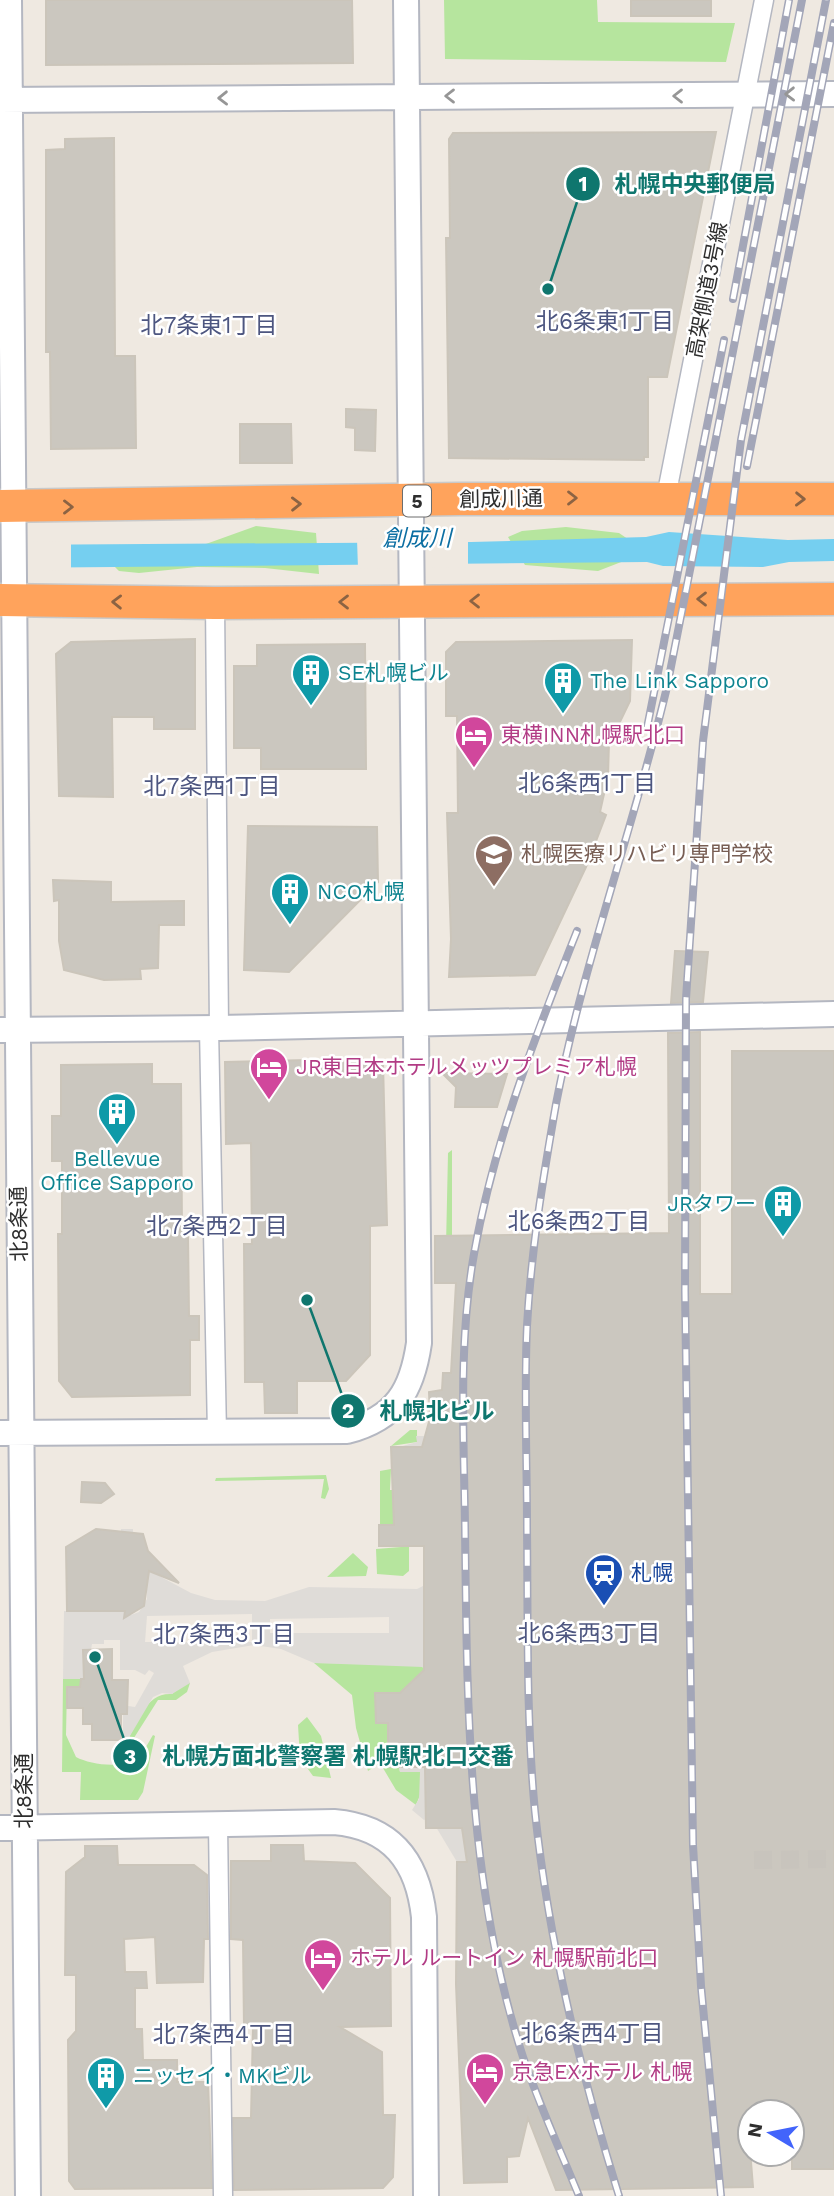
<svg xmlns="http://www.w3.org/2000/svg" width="834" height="2196" font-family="'Work Sans','Noto Sans JP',sans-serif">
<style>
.green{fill:#b6e59e}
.plaza{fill:#dfdcd8;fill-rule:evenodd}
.water{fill:#75cff0}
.pier{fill:#efe9e1}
.building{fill:#cbc7bf;stroke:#cbc5ba;stroke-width:2}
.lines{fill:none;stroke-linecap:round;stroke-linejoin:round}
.street-tunnel{stroke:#c8c4bd;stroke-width:18;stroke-dasharray:18 9;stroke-linecap:butt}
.street-casing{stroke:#b4b7c1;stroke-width:21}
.secondary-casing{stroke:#b4b7c1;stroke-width:28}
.highway-casing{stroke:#c9c9c9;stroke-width:35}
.street{stroke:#fff;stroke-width:18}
.secondary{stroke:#fff;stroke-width:24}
.highway{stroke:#ffa35c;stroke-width:32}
.rail-casing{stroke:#a3a6b8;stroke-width:8}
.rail{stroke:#fff;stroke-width:5;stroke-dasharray:16;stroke-linecap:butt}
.oneway{stroke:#969696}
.oneway2{stroke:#8c6343}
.labels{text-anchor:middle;stroke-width:5;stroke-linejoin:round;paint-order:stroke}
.shield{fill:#fff;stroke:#6d6d6d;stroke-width:2}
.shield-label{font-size:19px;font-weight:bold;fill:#2e2e2e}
.street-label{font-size:21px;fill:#2e2e2e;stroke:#fff}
.culture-label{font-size:21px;fill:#0d838f;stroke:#fff;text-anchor:start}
.hotel-label{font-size:21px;fill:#b23c85;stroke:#fff;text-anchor:start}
.education-label{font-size:21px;fill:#785e54;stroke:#fff;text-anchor:start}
.transit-label{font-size:21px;fill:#164399;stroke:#fff;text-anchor:start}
.neighbourhood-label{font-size:23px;fill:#4d5680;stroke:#fff}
.water-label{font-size:23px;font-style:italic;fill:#0d6fa3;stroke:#fff}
.leader{fill:none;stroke:#0f766e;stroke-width:2.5}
.callout-dot{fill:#0f766e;stroke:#fff;stroke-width:2.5}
.mark-label{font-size:21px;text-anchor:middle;font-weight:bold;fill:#fff}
.callout-label{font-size:23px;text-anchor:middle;font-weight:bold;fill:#0f766e;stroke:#fff;stroke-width:5;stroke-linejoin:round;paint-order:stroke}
</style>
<rect width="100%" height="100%" fill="#efe9e1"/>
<path class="green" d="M444,0H597L598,22L735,23L726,62L445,59Z
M256,526L316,533L319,574L265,568L197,567L139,573L119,571L107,559L192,549Z
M566,527L619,533L647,552L598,571L525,565L508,537L522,531Z
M452,1150V1239L446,1246L448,1153Z
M410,1430H417V1442L391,1446Z
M391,1469L390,1490H394L409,1521V1571L403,1576L377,1574L376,1549L401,1547L399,1526L380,1525V1471Z
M326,1475L329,1489L325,1499L321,1498L324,1479L215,1481L216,1478Z
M353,1553L368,1567L366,1576L327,1577Z
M314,1663L417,1664L427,1670L424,1700L409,1684L393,1699L388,1735V1767H399L400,1772H420V1795L416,1805L396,1790L380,1763L368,1771L356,1728L352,1695Z
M63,1679H81L80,1687H67L66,1735L76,1757C91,1765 123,1769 137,1758C144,1752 148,1743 153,1735L155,1736L143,1792L138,1800H80L81,1772H62Z
M186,1682L190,1683L187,1692L176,1700H158L132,1741H127C138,1722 146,1692 172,1694Z
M307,1717L321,1736L331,1778L313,1776L300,1758L298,1725Z"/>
<path class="plaza" d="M416,1436H428L457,1785L467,1862H457L430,1817L424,1820L412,1810L419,1799L420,1772H400L399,1767H425L427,1670L423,1667L314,1663L281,1649L254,1645L212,1652L183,1666L190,1683L172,1694L162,1693L153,1697L127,1741H123V1714H127L128,1706L135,1707L154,1673L149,1670L145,1675L135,1670H120V1640H104V1644H92L91,1650H83L86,1679H63L64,1611H125V1614L131,1615L139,1612L147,1599V1584L121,1543V1529H133V1541L151,1570L163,1578L191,1593L215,1600L265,1601L309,1587L417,1589L423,1586L426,1581L422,1447H399L417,1442ZM252,1614V1642H145L147,1616ZM389,1617V1633H270V1619Z"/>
<path class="water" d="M669,532L788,540L834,539V561L789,562L763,567L663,566L647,562L0,568V545L471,542L646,537Z"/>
<path class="pier" d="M468,538V567L358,569L357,539Z
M71,541V570L0,571V542Z"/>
<path class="building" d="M46,0H352L353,63L46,65Z
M631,0H711V16H631Z
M716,132L667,377H648V457H644V460L449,458L446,238H450L449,139L453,133Z
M114,138L115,356H135L136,448L51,449L50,352H46V150L65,149V139Z
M346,409L376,410L375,451L355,450V428L346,427Z
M240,424H291L292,463H240Z
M195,639V729H154V717H112L113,797L59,796L56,654L71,642Z
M632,640L630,701L617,728V742H609L608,776L600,812L606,815L586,867L535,975L449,977L451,939L447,813H458L457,716H446V652L456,642Z
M365,644L366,769H261V748H234V666H257V645Z
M248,826L377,827L378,882L289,972L244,970Z
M53,880L111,882V902L184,901V925H159L158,968L140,969L141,979L104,980L64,970L59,941V900L54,901Z
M675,951L708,952L703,1002L671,1003Z
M700,1032V1294H732V1051H834V2169H792V2112H747L753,2187L556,2190L528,2118L519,2156L507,2157V2182L464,2183L456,1984L457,1862H467L462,1828H426L425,1767H388V1723H376L375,1693H400L424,1670V1546H379V1525H394L391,1447H422L430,1418L429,1392L442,1390L443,1373H451L456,1283H435V1236L669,1233L668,1033Z
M309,1060L383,1062L387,1225L370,1226V1355L346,1381H297V1413H265L264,1382H245L244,1244H252L251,1143L226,1144L225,1062Z
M152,1064V1084H181L182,1234H188L189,1316H199V1340H190V1395L72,1397L59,1381L58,1234H62V1161H52V1116H61V1065Z
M442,1073L507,1074L497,1107H455L456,1087Z
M82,1482L105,1483L114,1494L101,1503L81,1502Z
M96,1529L143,1534L148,1551L179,1583L149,1571L144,1606L124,1618L125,1611H67L66,1547Z
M112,1649V1680H128L127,1714H121V1740H92V1724H83V1708H67V1687H80L81,1679H84L83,1650Z
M271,1845H303L304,1861L355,1863L390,1898L391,2026L340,2027L382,2052L383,2115H395L393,2177L383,2188L234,2190L233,2118H251L253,2027H244L243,1940L231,1939V1861H271Z
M85,1846H117L118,1865H194L207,1875L208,1939H204L203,1982L157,1983L155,1937L124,1939L125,1972H146L147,1988H135V2029H142L143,2060H177V2082H208L212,2188L75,2189L69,2181L68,2040L76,2031V1975H65L66,1872L85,1857Z"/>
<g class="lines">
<path class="street-tunnel" d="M754,1860L834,1859"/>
<defs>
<path id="street" d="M666,497L764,0
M215,603L219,1028
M209,1028L217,1434
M218,1824L223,2196"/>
<path id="secondary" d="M9,0L28,2196
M0,100L834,94
M0,1030L219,1028L834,1014
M0,1433L347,1431C396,1418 412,1391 419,1343L406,0
M0,1828L334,1822C392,1827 418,1862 424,1917L426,2196"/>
<path id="highway" d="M0,506L459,499H834
M0,600L215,603L834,599"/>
</defs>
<use href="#street" class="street-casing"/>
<use href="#secondary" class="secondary-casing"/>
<use href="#highway" class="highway-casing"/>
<use href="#street" class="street"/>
<use href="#secondary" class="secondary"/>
<use href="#highway" class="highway"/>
<defs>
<path id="rail" d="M733,299L789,0
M747,466L834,23
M647,728L724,340
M577,931C535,1037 494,1141 474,1254C458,1344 464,1436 465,1527C467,1705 467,1886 523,2057C539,2104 560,2150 579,2196
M619,2196C580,2070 549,1944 535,1812C526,1718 528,1621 527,1527C527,1460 524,1393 527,1326C531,1251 543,1178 556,1104C583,963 634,827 667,687L802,0
M721,2196L701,1986L693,1845L685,1291L686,999L703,741L741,440L826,0"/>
</defs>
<use href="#rail" class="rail-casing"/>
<use href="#rail" class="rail"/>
</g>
<defs><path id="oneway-chevron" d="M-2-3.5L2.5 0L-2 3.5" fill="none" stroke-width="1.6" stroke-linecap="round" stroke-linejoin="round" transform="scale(1.75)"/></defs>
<g class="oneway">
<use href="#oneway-chevron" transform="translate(790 94) rotate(179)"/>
<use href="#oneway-chevron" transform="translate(450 96) rotate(-180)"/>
<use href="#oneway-chevron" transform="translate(678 96) rotate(180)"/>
<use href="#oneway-chevron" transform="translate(223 98) rotate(179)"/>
</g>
<g class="oneway2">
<use href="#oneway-chevron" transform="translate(572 498)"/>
<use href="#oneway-chevron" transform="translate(800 499) rotate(1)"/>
<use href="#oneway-chevron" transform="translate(296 504) rotate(-1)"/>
<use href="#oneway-chevron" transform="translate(68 507)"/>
<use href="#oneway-chevron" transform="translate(702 599) rotate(180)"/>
<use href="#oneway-chevron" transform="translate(475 601) rotate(180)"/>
<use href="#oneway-chevron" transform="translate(117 602) rotate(-179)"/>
<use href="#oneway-chevron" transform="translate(344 602) rotate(180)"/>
</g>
<defs>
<symbol id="building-pin" viewBox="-11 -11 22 30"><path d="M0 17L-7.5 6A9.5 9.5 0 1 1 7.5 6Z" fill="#0f9aa8" stroke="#fff"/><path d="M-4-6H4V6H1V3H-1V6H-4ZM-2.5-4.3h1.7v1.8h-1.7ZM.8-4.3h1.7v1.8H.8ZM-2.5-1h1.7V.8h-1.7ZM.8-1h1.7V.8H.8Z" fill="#fff"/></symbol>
<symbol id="hotel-pin" viewBox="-11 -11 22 30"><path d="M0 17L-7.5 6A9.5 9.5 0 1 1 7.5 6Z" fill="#d1479c" stroke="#fff"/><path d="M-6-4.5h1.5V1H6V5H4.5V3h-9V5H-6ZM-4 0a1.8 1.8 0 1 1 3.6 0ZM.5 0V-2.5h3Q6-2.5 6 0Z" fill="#fff"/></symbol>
<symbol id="university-pin" viewBox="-11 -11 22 30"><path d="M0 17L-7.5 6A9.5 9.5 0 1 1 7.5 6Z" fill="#8d6e63" stroke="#fff"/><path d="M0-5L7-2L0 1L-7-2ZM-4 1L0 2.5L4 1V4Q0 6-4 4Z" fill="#fff"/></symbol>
<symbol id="station-pin" viewBox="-11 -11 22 30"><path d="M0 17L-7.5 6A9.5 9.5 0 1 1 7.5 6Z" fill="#1a4fb4" stroke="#fff"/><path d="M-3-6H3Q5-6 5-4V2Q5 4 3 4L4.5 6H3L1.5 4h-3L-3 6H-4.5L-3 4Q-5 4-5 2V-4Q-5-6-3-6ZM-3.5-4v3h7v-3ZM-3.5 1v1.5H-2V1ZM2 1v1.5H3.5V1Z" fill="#fff"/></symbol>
</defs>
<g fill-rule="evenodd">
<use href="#building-pin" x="289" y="651" width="44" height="60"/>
<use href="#building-pin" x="541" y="659" width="44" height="60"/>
<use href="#hotel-pin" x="452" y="713" width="44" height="60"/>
<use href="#university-pin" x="472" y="832" width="44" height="60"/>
<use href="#building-pin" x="268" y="870" width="44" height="60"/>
<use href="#hotel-pin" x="247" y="1045" width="44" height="60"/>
<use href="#building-pin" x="95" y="1090" width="44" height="60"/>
<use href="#building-pin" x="761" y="1182" width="44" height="60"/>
<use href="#station-pin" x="582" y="1551" width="44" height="60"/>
<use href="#hotel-pin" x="301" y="1936" width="44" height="60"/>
<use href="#hotel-pin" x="463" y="2050" width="44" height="60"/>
<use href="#building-pin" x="84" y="2054" width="44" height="60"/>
</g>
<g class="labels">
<rect class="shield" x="403" y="485.5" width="28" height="31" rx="5"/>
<g class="shield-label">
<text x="417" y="508">5</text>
</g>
<g class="street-label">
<text transform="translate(707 290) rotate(-79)" y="7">高架側道3号線</text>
<text transform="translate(501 499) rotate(-1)" y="7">創成川通</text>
<text transform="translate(19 1224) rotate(-91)" y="7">北8条通</text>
<text transform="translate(24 1791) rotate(-90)" y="7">北8条通</text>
</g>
<g class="culture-label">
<text x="338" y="680">SE札幌ビル</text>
<text x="590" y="688">The Link Sapporo</text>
<text x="317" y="899">NCO札幌</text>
<text x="117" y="1166" text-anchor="middle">Bellevue<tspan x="117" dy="24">Office Sapporo</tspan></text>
<text x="756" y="1211" text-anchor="end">JRタワー</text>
<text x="133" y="2083">ニッセイ・MKビル</text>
</g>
<g class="hotel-label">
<text x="501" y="742">東横INN札幌駅北口</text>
<text x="296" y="1074">JR東日本ホテルメッツプレミア札幌</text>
<text x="350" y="1965">ホテル ルートイン 札幌駅前北口</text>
<text x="512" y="2079">京急EXホテル 札幌</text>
</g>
<g class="education-label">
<text x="521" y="861">札幌医療リハビリ専門学校</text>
</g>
<g class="transit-label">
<text x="631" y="1580">札幌</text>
</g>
<g class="neighbourhood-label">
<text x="605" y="329">北6条東1丁目</text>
<text x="209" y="333">北7条東1丁目</text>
<text x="587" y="791">北6条西1丁目</text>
<text x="212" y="794">北7条西1丁目</text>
<text x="579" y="1229">北6条西2丁目</text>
<text x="217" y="1234">北7条西2丁目</text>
<text x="589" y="1641">北6条西3丁目</text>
<text x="224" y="1642">北7条西3丁目</text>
<text x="592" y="2041">北6条西4丁目</text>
<text x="224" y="2042">北7条西4丁目</text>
</g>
<g class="water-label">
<text x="417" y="546">創成川</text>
</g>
</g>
<path class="leader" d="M548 289L583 184M307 1300L348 1411M95 1657L130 1756"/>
<g class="callout-dot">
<circle cx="548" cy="289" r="7"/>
<circle cx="307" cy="1300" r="7"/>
<circle cx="95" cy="1657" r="7"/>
<circle cx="583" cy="184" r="18"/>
<circle cx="348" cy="1411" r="18"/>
<circle cx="130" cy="1756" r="18"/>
</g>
<g class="mark-label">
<text x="583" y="191">1</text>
<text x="348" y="1418">2</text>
<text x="130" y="1764">3</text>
</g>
<g class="callout-label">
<text x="695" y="192">札幌中央郵便局</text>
<text x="437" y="1419">札幌北ビル</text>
<text x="338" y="1764">札幌方面北警察署 札幌駅北口交番</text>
</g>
<g transform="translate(771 2133) rotate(280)"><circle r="33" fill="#ffffff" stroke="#ababab" stroke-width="2"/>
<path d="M0-5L12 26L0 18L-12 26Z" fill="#4264fb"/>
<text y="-10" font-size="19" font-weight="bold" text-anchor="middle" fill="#2e2e2e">N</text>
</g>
</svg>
